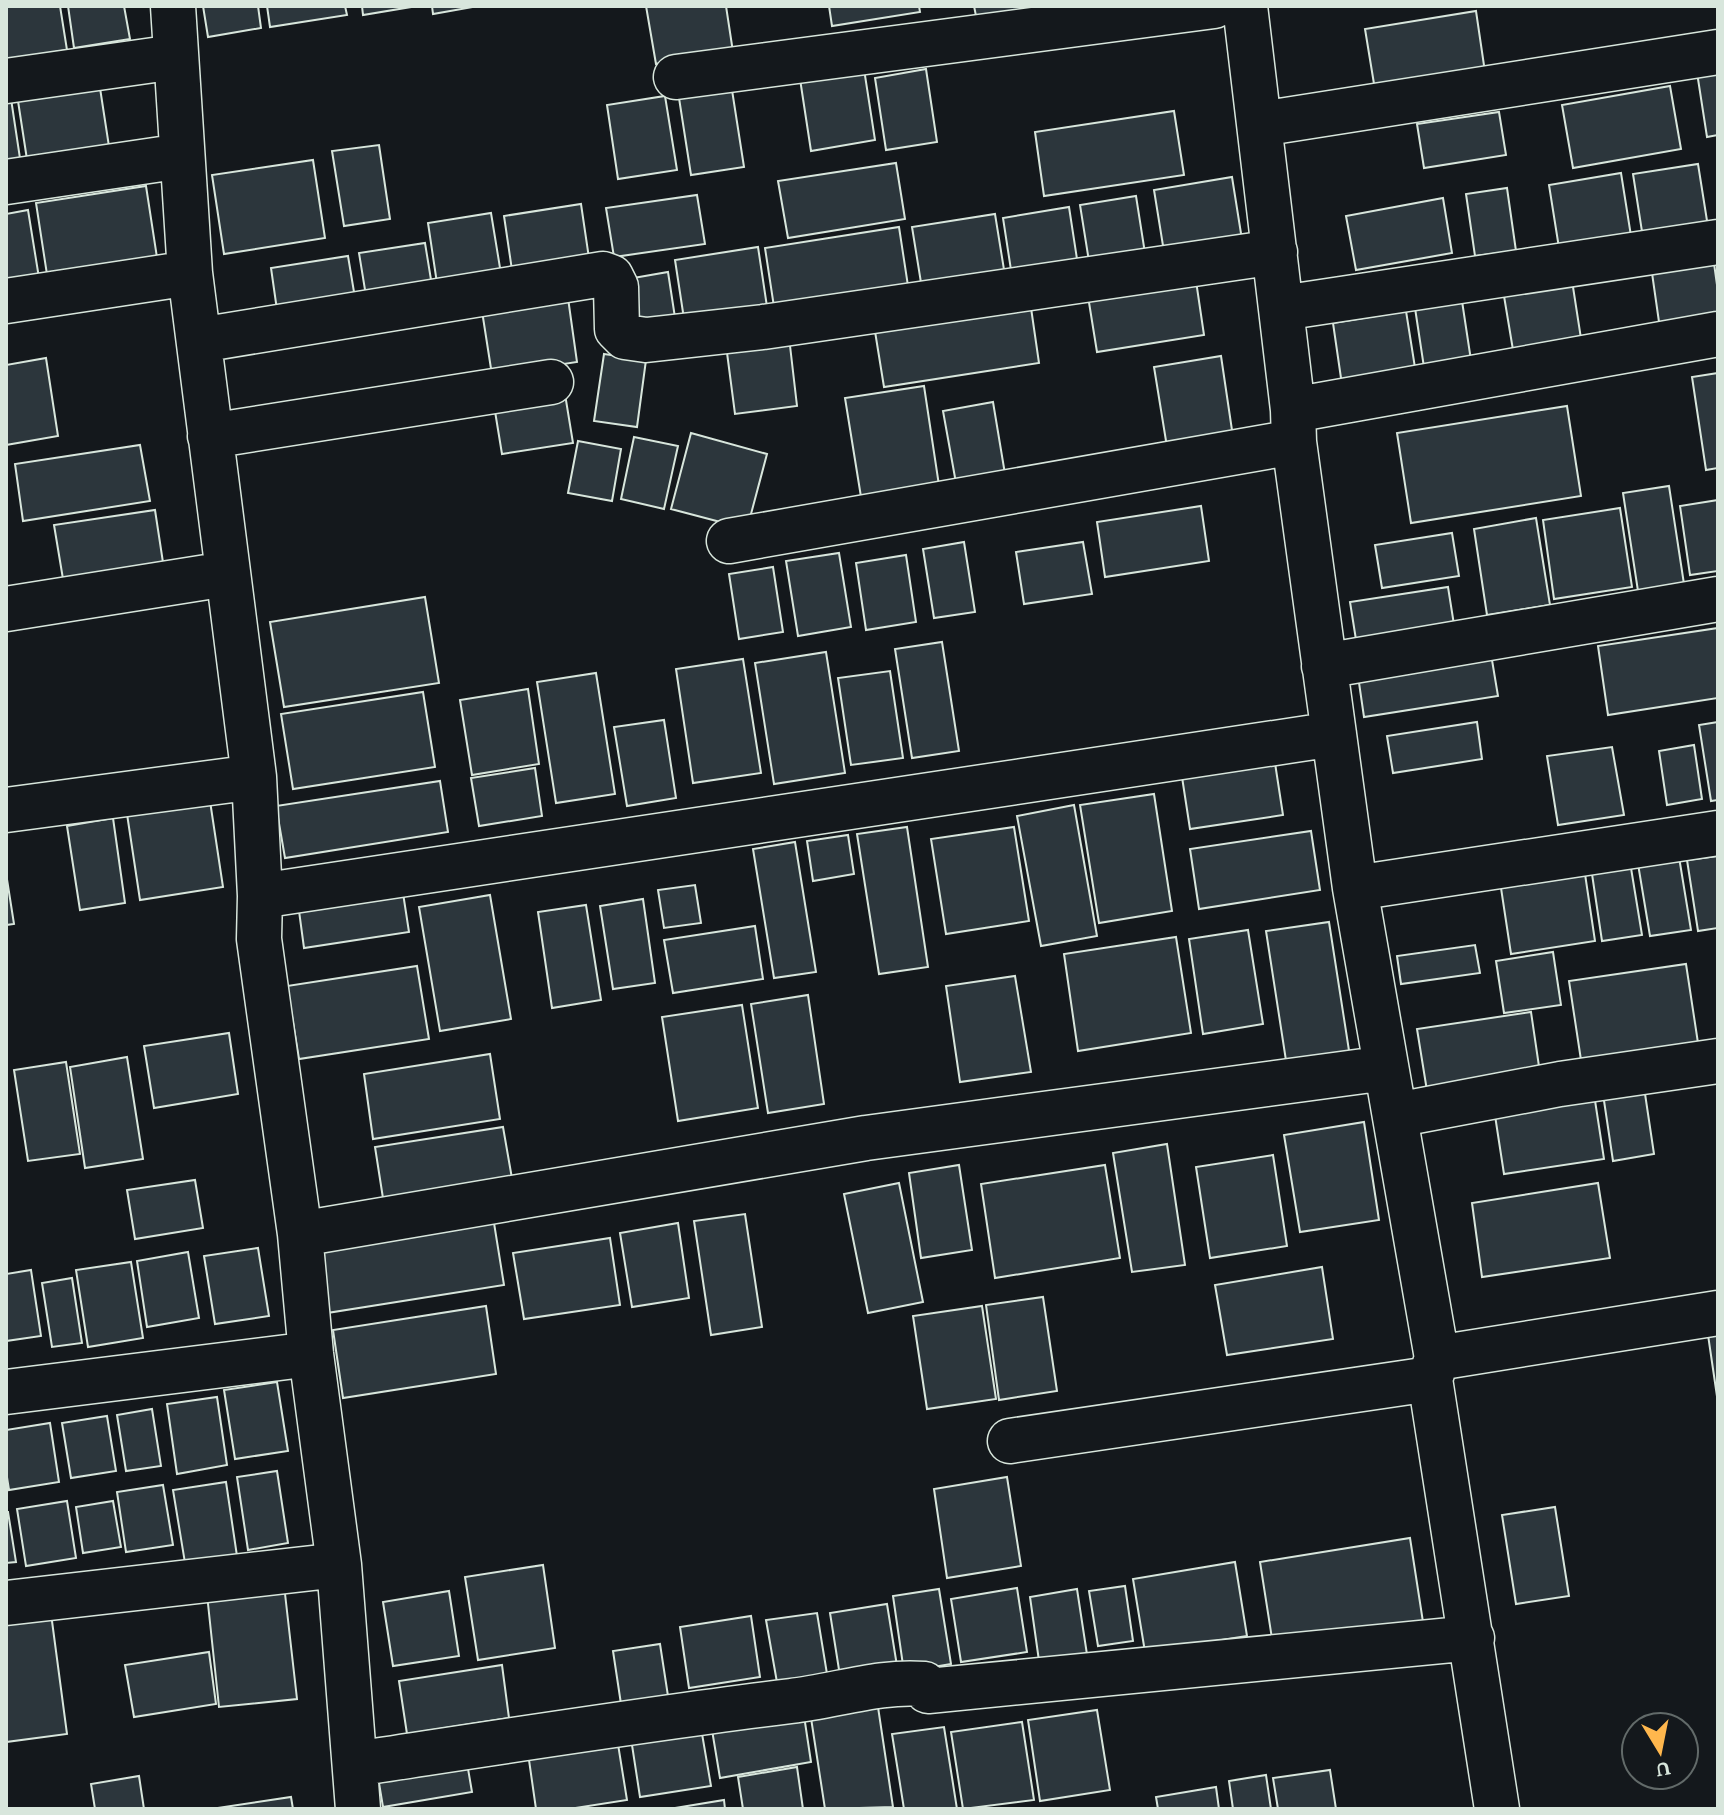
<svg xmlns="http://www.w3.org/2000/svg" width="1724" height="1815" font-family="'Crimson Pro',serif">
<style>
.building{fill:#2c363c;stroke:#d8e6dc;stroke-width:2}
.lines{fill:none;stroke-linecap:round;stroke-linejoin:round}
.minor-casing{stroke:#d8e6dc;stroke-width:47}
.minor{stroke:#14181c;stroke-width:44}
</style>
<rect width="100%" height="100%" fill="#14181c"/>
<path class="building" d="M6,6H60L67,50L6,60Z
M68,6H124L130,39L74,48Z
M203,6H258L261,28L208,37Z
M267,6H345L347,15L270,27Z
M362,6H410L411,7L363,15Z
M432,6H473V7L433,14Z
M646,6H726L733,52L656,64Z
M829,6H919L920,12L832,26Z
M974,6H1024L1025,9L976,16Z
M1476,11L1486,79L1376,96L1365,29Z
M1718,63V135L1707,137L1696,66Z
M864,69L875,140L811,151L800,79Z
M926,69L937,142L886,150L875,78Z
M98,75L110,153L28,166L16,88Z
M1670,86L1681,149L1573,168L1562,105Z
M732,90L744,167L691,175L679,98Z
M6,92H10L21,165L6,167Z
M665,96L677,170L618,179L607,105Z
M1174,111L1184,175L1044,196L1035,132Z
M1499,112L1506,155L1424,168L1417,124Z
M379,145L390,219L344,226L332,151Z
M313,160L325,238L224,254L212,175Z
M896,163L905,219L788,238L778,181Z
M1698,164L1708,227L1643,238L1633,174Z
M1621,173L1631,236L1559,248L1549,185Z
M1232,177L1243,246L1165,258L1154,190Z
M146,186L158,264L48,281L36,203Z
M1507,188L1516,251L1475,256L1466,194Z
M697,195L705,244L614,257L606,208Z
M1136,196L1147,266L1091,274L1080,205Z
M1443,198L1452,253L1356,270L1346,216Z
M581,204L590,265L513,277L504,216Z
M1069,207L1079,272L1013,283L1003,218Z
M28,210L39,278L6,282V214Z
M491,213L502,280L438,290L428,223Z
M995,214L1006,282L923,295L912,227Z
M899,227L910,299L776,320L765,248Z
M425,243L433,292L367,302L359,253Z
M758,247L769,320L686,332L675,260Z
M348,256L356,304L278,317L271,268Z
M1713,256L1718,292V320L1660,329L1651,266Z
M668,272L676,324L624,332L616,281Z
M1195,274L1204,335L1097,352L1087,290Z
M1571,274L1582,345L1514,356L1502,284Z
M1029,294L1039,363L884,387L873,319Z
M568,298L577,362L492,375L482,311Z
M1462,301L1472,367L1425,374L1415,308Z
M1406,311L1416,374L1342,385L1333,323Z
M789,337L797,406L735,414L726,345Z
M604,354L646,360L637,427L594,421Z
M1221,356L1233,437L1167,447L1154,367Z
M46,358L58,436L6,445V365Z
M1718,373V468L1706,470L1692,377Z
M924,386L940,492L862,503L845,398Z
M564,388L573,443L502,454L493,399Z
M993,402L1005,474L956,483L943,411Z
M1567,406L1581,496L1411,523L1397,433Z
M691,433L767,454L747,529L671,509Z
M634,437L678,446L664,509L621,499Z
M578,441L621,449L612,501L568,493Z
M140,445L150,501L23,521L15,464Z
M1669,486L1684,584L1638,591L1623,493Z
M1718,500V571L1690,575L1680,506Z
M1201,506L1209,561L1105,577L1097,522Z
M1620,508L1632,587L1554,599L1543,520Z
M155,510L164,569L64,585L54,525Z
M1536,518L1550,605L1487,615L1474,529Z
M1452,533L1459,576L1382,588L1375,545Z
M964,542L975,612L934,618L923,549Z
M1083,542L1092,594L1024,604L1016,552Z
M839,553L851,627L798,636L786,561Z
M906,555L916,622L866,630L856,563Z
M773,567L783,632L739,639L729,574Z
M1448,587L1455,631L1357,646L1350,602Z
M425,597L439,683L284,707L270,622Z
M1718,628V698L1608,715L1598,646Z
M942,642L959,751L912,758L895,649Z
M1490,648L1498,696L1364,717L1357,669Z
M826,652L845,773L774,784L755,663Z
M743,659L761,773L693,783L676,669Z
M890,671L903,758L851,765L838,678Z
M596,673L615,794L556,803L537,682Z
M528,689L539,764L472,775L460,700Z
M423,692L435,767L293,789L281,714Z
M664,720L676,798L627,806L614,727Z
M1477,722L1482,759L1393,773L1387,736Z
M1718,722V800L1711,801L1699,725Z
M1694,745L1702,799L1667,805L1659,751Z
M1612,747L1624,815L1558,825L1547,756Z
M1275,763L1283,815L1190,829L1182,777Z
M535,768L542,816L479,826L471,778Z
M440,781L448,832L285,858L276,806Z
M1154,794L1172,911L1099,923L1080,805Z
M210,801L223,887L140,900L127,814Z
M1074,805L1097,936L1041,946L1017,816Z
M113,818L125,903L80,910L67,826Z
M907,827L928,967L879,974L857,834Z
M1014,827L1029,921L946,934L931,839Z
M1311,831L1320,890L1199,909L1190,849Z
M848,835L854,874L813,881L807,841Z
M795,842L816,972L774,978L753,849Z
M1718,856V928L1698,931L1687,860Z
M1679,857L1691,930L1650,936L1638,864Z
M1631,868L1642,935L1602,941L1592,874Z
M6,873L14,924L6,925Z
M1585,874L1595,941L1511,954L1501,888Z
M401,880L409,932L304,948L297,896Z
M695,885L701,923L664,928L658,890Z
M490,895L511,1019L440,1031L419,907Z
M643,899L655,983L613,989L600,906Z
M586,905L601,1000L552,1008L538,912Z
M1329,922L1350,1057L1287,1067L1266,931Z
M755,926L763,979L673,993L664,940Z
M1248,930L1263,1024L1203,1034L1189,939Z
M1176,937L1191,1033L1078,1051L1064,954Z
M1475,945L1480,973L1401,984L1397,956Z
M1553,952L1561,1005L1504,1013L1496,961Z
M1686,964L1698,1043L1581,1060L1569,981Z
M417,966L429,1039L299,1059L287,986Z
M1015,976L1031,1072L960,1082L946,986Z
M808,995L824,1104L768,1113L751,1004Z
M742,1005L758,1108L678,1121L662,1017Z
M1531,1012L1541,1080L1428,1097L1417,1029Z
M229,1033L238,1094L154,1108L144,1046Z
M490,1054L500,1119L373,1139L364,1074Z
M127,1057L143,1159L85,1168L70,1067Z
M66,1062L80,1154L28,1161L14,1070Z
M1644,1087L1654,1154L1613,1161L1603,1094Z
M1594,1094L1604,1159L1504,1174L1494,1109Z
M1364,1122L1379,1220L1300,1232L1284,1135Z
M503,1127L514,1190L385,1211L375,1147Z
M1167,1144L1185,1265L1132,1272L1113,1153Z
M1273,1155L1287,1246L1210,1258L1196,1167Z
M959,1165L972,1250L921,1258L909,1173Z
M1105,1165L1120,1258L995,1278L981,1184Z
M195,1180L203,1228L135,1239L127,1190Z
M899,1183L923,1302L868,1313L844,1194Z
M1598,1183L1610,1258L1482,1277L1472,1203Z
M745,1214L762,1327L711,1335L694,1221Z
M494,1223L504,1285L327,1313L317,1250Z
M678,1223L689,1298L632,1307L620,1233Z
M610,1238L620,1305L524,1319L513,1253Z
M258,1248L269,1316L215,1324L204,1256Z
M188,1252L199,1318L147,1327L137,1261Z
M131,1262L143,1338L88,1347L76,1270Z
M1322,1267L1333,1339L1227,1355L1215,1285Z
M31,1270L41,1336L6,1341V1274Z
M72,1278L82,1343L52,1347L42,1283Z
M1043,1297L1057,1391L999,1400L986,1305Z
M486,1306L496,1374L343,1398L333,1330Z
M982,1306L996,1399L927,1409L913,1316Z
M1718,1334V1403L1708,1335Z
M277,1382L288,1451L235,1459L224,1390Z
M217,1397L227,1465L177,1474L167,1404Z
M152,1409L161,1466L126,1471L117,1415Z
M107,1416L116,1471L71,1478L62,1423Z
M50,1423L59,1482L9,1490L6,1471V1430Z
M277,1471L288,1543L248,1550L237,1477Z
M1007,1477L1021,1566L947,1578L934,1489Z
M226,1482L237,1556L185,1563L173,1490Z
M163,1485L173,1545L126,1552L117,1492Z
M67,1501L76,1558L26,1566L17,1509Z
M113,1501L121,1547L83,1553L76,1507Z
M1555,1507L1569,1596L1516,1604L1502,1515Z
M6,1512H8L16,1562L6,1563Z
M1410,1538L1423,1622L1273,1645L1260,1562Z
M1235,1562L1247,1636L1145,1652L1133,1579Z
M543,1565L555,1648L478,1660L465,1577Z
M283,1576L297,1699L219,1707L206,1585Z
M1125,1586L1133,1641L1098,1646L1089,1591Z
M1017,1588L1027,1652L961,1662L951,1599Z
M939,1589L951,1664L904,1672L893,1596Z
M1077,1589L1088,1661L1040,1668L1030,1597Z
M449,1591L459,1656L393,1666L383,1602Z
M887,1604L897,1666L840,1676L830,1613Z
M50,1606L67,1734L6,1742V1612Z
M817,1613L828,1680L778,1688L766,1620Z
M751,1616L760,1677L689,1688L680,1627Z
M660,1644L668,1696L621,1704L613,1651Z
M209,1652L216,1704L134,1717L125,1665Z
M502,1665L509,1718L407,1734L399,1681Z
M878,1707L893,1807L825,1809L811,1718Z
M803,1709L811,1762L720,1778L711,1724Z
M1097,1710L1110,1790L1040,1801L1028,1720Z
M700,1722L711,1786L640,1797L630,1732Z
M1022,1722L1034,1800L963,1809L951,1732Z
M944,1727L957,1809H904L892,1734Z
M617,1738L627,1800L569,1809H536L528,1753Z
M466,1757L472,1792L383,1807L377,1771Z
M797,1767L803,1809H743L738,1777Z
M1330,1770L1336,1809H1278L1273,1778Z
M1266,1775L1271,1809H1233L1229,1781Z
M139,1776L144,1809H95L91,1784Z
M1216,1787L1219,1809H1158L1156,1797Z
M291,1797L293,1809H211Z
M724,1800L725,1809H669Z"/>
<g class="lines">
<defs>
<path id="minor" d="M173,6L190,273L254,777L260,896L259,939L300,1234L311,1354L339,1565L358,1809
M1245,6L1293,410L1294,442L1355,888L1437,1358L1430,1379L1497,1809
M676,77L1214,6
M6,81L175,57
M1261,124L1718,52
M6,182L182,156
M6,301L190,273
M1282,308L1718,242
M200,340L603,274L611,277L616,287L617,329L625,337L646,340L763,327L1275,252
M1293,410L1718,334
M210,436L551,382
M729,541L1294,442
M6,609L226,574
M1324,666L1718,599
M6,810L254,777
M1355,888L1718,833
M260,896L1334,734
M1396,1115L1560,1084L1718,1061
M300,1234L866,1138L1386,1068
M1437,1358L1718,1313
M6,1392L311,1354
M1010,1441L1430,1379
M6,1603L339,1565
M355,1764C500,1742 645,1719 791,1701C835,1696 881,1680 924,1684L928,1691L1472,1638"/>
</defs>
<use href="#minor" class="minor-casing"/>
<use href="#minor" class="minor"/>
</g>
<rect width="1724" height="1815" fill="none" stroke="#d8e6dc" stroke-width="16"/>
<g transform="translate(1660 1751) rotate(170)"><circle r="38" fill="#14181c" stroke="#626a69" stroke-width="2"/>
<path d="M0-6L14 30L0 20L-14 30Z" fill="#ffb74d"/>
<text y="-12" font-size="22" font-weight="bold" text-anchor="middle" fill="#d8e6dc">U</text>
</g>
</svg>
